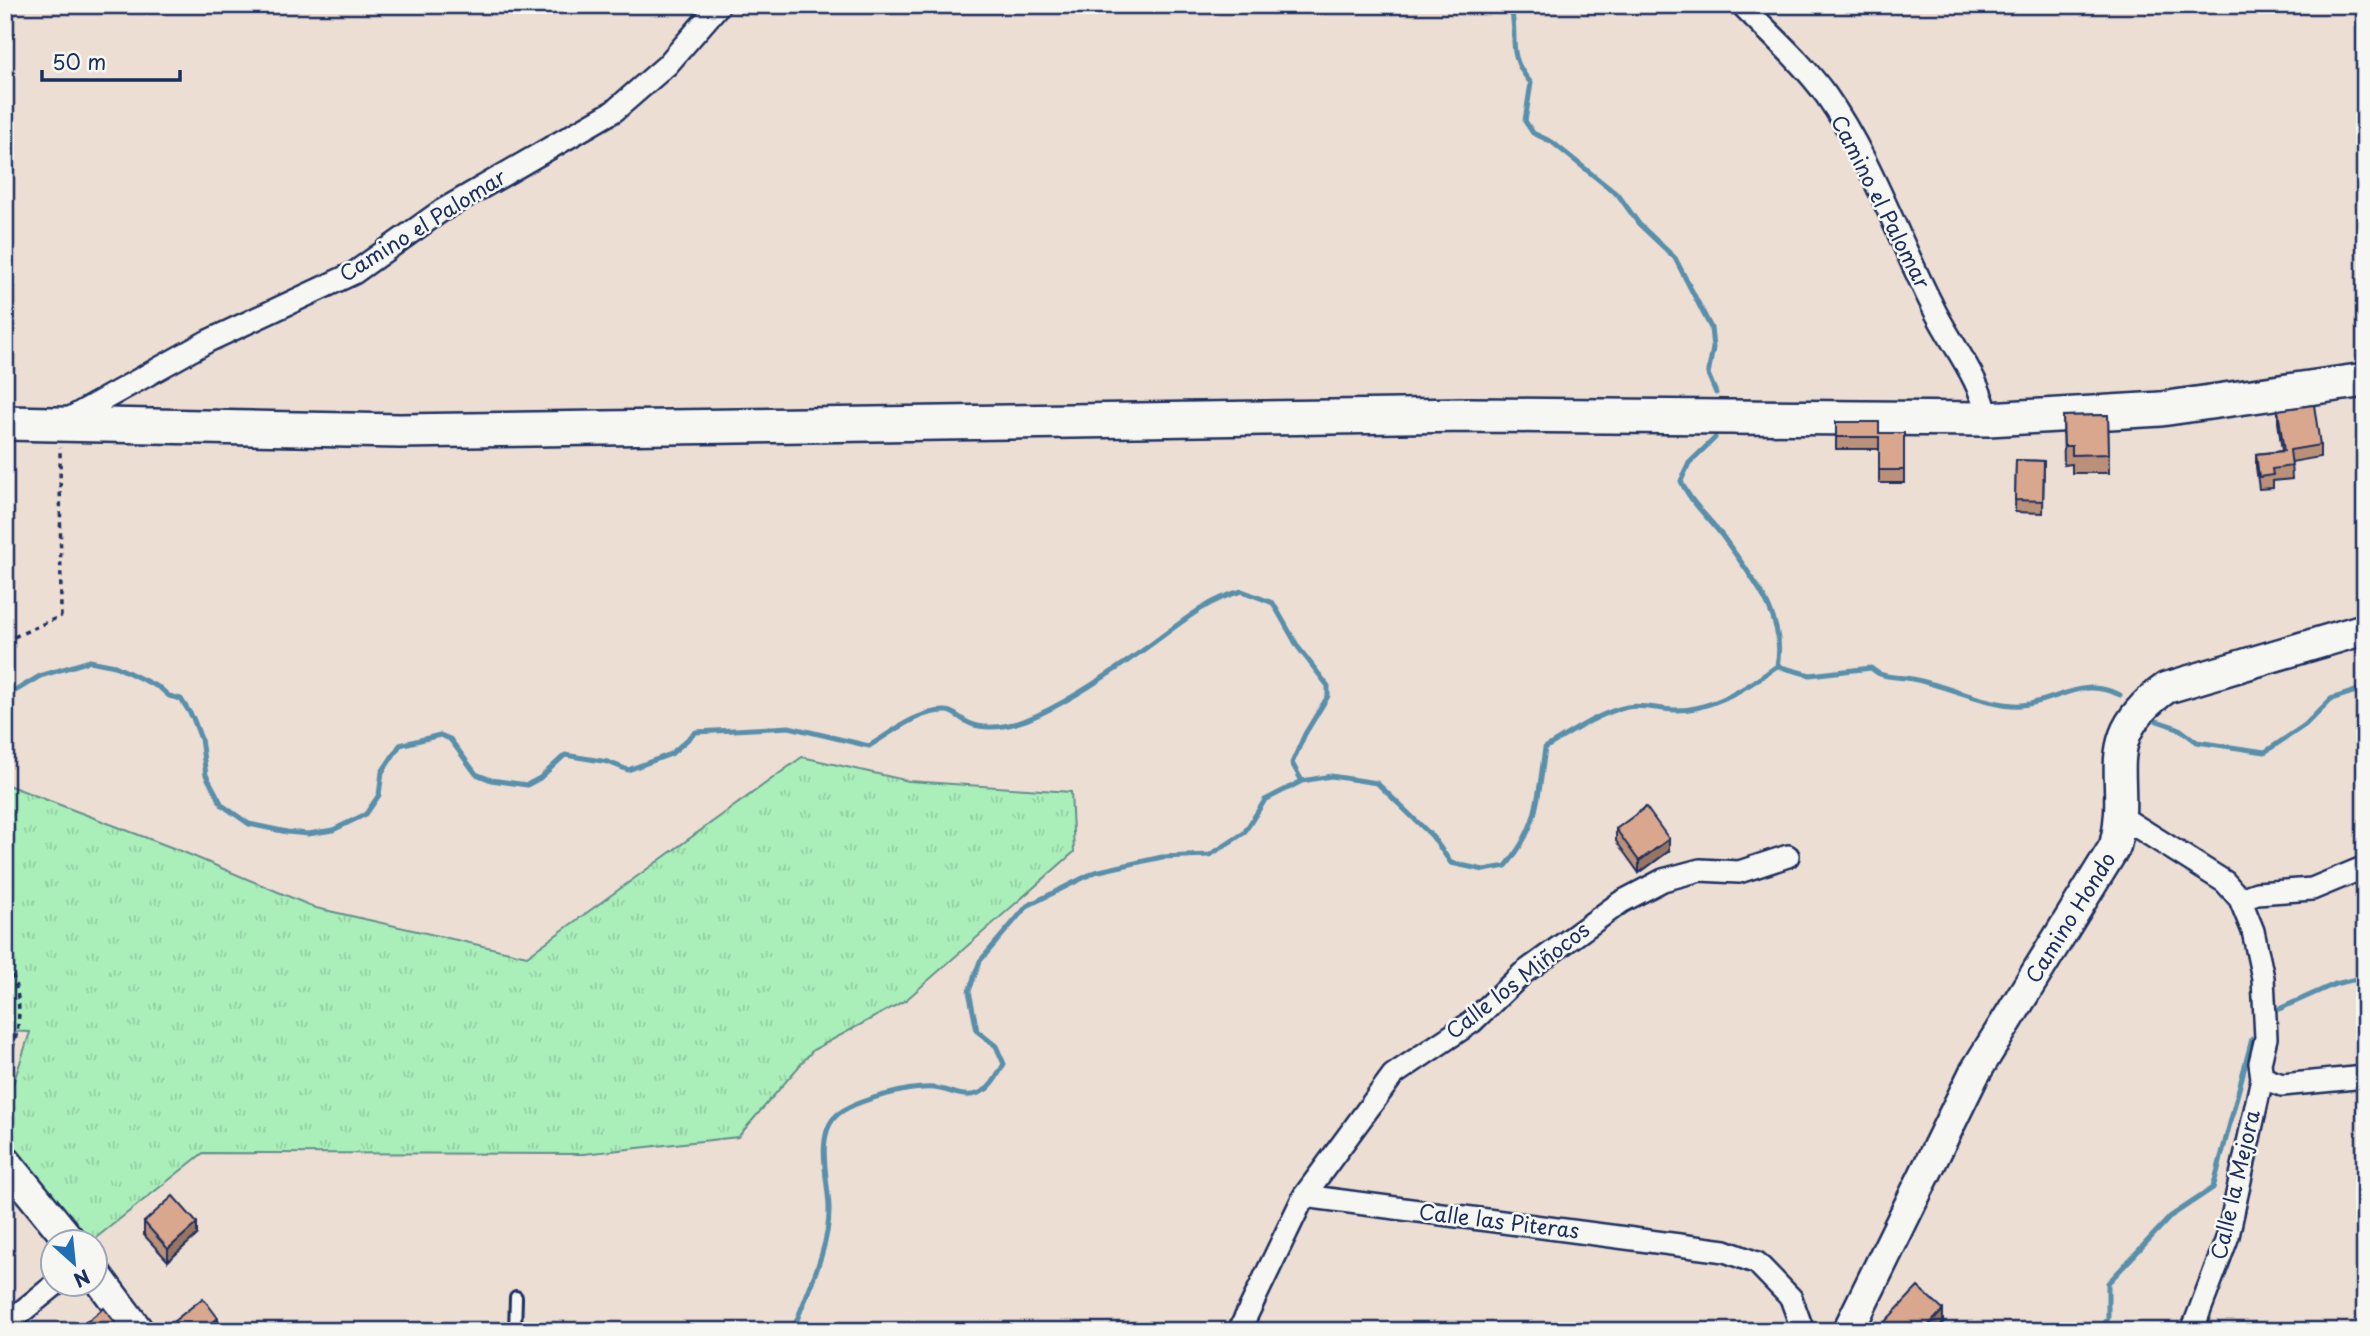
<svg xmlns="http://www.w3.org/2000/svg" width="2370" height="1336" font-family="'Playpen Sans',sans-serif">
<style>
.grass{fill:url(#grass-tufts);stroke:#628f8c;stroke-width:2}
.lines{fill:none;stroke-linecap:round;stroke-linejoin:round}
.stream{stroke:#588faa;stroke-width:5}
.lane-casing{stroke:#1b2f5e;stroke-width:16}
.street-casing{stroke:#1b2f5e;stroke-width:26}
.secondary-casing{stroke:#1b2f5e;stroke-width:35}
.primary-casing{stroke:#1b2f5e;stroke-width:38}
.path{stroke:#1b2f5e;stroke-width:3.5;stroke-dasharray:5 5;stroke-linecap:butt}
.lane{stroke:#f6f6f2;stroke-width:10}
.street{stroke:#f6f6f2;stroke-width:21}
.secondary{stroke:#f6f6f2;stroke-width:30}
.primary{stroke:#f6f6f2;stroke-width:33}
.wall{fill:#bb9079;stroke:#1b2f5e;stroke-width:2}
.shaded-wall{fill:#987563;stroke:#1b2f5e;stroke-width:2}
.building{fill:#d9a78d;stroke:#1b2f5e;stroke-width:2}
.labels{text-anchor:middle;stroke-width:5;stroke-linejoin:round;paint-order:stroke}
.street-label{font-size:21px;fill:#1b2f5e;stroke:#f6f6f2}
</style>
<defs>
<pattern id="grass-tufts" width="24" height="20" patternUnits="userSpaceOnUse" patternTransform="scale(1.75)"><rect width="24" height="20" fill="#aaefba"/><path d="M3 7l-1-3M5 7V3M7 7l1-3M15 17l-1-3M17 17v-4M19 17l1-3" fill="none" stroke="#92cda2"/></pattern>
</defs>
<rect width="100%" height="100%" fill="#edded4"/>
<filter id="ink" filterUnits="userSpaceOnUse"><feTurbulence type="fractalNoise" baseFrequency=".0143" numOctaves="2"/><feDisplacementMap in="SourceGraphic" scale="14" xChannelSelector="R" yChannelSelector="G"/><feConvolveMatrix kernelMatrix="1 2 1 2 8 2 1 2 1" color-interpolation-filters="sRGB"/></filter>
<g filter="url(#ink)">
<path class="grass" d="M802,757L909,781L1071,792L1074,852L906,1000L813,1050L738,1137L583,1154L203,1153L92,1241L5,1145V1109L30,1032L5,1031V784L181,851L316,908L527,956Z"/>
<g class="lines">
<path class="stream" d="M1510,5C1520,37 1504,52 1531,83L1525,121L1533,133L1552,142L1619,196L1639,224L1675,258L1711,328L1713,348L1708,374L1716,393
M1715,438L1689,463L1681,481C1691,504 1712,520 1726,541C1752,578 1787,618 1777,666
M5,697L40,676L90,661L115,666L160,688L169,696L181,699L193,718L201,739L206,775L222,805L249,824L287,832L308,834L333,830L366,814L379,795L382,772L400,745L440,735L450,739L476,774L491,780L527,785L540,778L565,755L608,762L628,770L671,754L696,732L789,727L869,746C891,733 918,710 946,711C954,711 961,720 969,723C987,731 1009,726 1026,720C1062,706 1114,671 1146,648C1176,627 1205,600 1242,591L1273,603L1298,647L1328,686V696L1305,734L1292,763L1302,781
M2157,721L2178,728L2197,742L2265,752L2305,725L2331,699L2365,688
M2279,1009L2335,984L2365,977
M793,1331C806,1293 830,1249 829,1208C829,1183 814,1135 837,1115C854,1100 912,1086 934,1088C953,1090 966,1102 985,1090C993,1086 999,1072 1004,1064L996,1046L977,1031L969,991L980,961L1027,906L1095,872L1162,857L1210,855L1244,833L1265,800L1302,781L1331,776L1377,783L1432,836L1451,863L1484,870L1506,866C1539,826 1538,797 1545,748C1570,733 1598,713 1627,707C1643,704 1659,710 1675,710C1711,711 1749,687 1777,666L1810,675L1871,668C1874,670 1876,673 1880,674C1890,678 1905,677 1917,680C1946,686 1993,707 2021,705C2058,702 2080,676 2120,695
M2101,1331L2108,1318V1283L2171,1216L2213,1188L2252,1039"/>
<defs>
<path id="lane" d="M515,1331L516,1297"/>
<path id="street" d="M1742,5C1771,35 1801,61 1826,95C1871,159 1897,236 1932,305C1951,345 1979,375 1988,419
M65,421L208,341L354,273L441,211L614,111L667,65L719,5
M2120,816L2225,882L2240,899L2253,931L2263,978L2266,1038L2260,1063L2262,1078L2228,1236L2192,1331
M2240,899L2257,893L2312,889L2365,867
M2262,1078L2282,1085L2365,1077
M1304,1196L1393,1075L1472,1022L1522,974L1621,902L1663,880L1700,870L1739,872L1788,856
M5,1325L56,1284
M1239,1331L1304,1196L1725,1251L1757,1263L1791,1298L1803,1331"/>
<path id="secondary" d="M5,1161L71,1242
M94,1272L138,1331
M1848,1331L1974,1074L2115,846C2133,777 2093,740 2166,688L2365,629"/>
<path id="primary" d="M5,423L400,431L1469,415L1988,419L2161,409L2365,380"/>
</defs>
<use href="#lane" class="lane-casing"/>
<use href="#street" class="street-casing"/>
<use href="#secondary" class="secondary-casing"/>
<use href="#primary" class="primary-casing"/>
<path class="path" d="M5,641L61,616L60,447
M5,956C24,999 23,1025 5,1069"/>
<use href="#lane" class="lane"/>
<use href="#street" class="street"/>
<use href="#secondary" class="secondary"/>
<use href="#primary" class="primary"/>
</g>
<path class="wall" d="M2278,410L2320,445V457L2291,462L2292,479L2273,481V488L2259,489L2256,467V454L2282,451L2278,422Z
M2108,415L2109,473H2072V464L2064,465L2063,416Z
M1836,422L1879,433H1904V483H1879V449H1836Z
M2016,460L2044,461L2043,513L2015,512Z
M1616,829L1669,851L1639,873L1616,841Z
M144,1222L197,1235L168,1261L144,1235Z"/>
<path class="shaded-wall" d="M1669,839V851L1639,873V861Z
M197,1223V1235L168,1261V1249Z
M1943,1310V1323L1935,1331H1923Z
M218,1318V1331H202Z"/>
<path class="building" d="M2314,405L2320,445L2290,450L2292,466L2272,469L2273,475L2259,477L2256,454L2284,451L2278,410Z
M2108,415L2109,454L2072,455V446H2064L2063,416Z
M1836,422H1879V433H1904V470H1879V437H1836Z
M2016,460L2044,461L2043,501L2015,500Z
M1646,807L1669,839L1639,861L1616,829Z
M173,1196L197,1223L168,1249L144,1222Z
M1918,1287L1943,1310L1923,1331H1876Z
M203,1298L218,1318L202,1331H172L168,1326Z
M104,1308L120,1329L117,1331H75Z
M251,1323L257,1331H240Z"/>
</g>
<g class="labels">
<g class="street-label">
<text transform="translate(1880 202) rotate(63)" y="7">Camino el Palomar</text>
<text transform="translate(423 226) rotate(-32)" y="7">Camino el Palomar</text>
<text transform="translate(2071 918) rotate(-58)" y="7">Camino Hondo</text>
<text transform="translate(1518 981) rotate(-38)" y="7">Calle los Miñocos</text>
<text transform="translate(2236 1185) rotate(-77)" y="7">Calle la Mejora</text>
<text transform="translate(1499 1222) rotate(7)" y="7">Calle las Piteras</text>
</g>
</g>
<rect width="2370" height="1336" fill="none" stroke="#f6f6f2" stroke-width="28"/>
<rect x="14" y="14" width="2342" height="1308" fill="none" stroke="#1b2f5e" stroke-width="2.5" filter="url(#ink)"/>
<g transform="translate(74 1263) rotate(153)"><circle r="33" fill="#f6f6f2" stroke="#9ea6b7" stroke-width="2"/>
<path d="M0-5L12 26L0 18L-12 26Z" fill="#1f6fb2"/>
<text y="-10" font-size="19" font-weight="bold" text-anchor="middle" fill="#1b2f5e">N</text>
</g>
<path d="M42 70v10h138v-10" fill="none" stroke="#1b2f5e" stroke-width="3.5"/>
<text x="52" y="70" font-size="21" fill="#1b2f5e" stroke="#f6f6f2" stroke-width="5" paint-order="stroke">50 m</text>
</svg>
